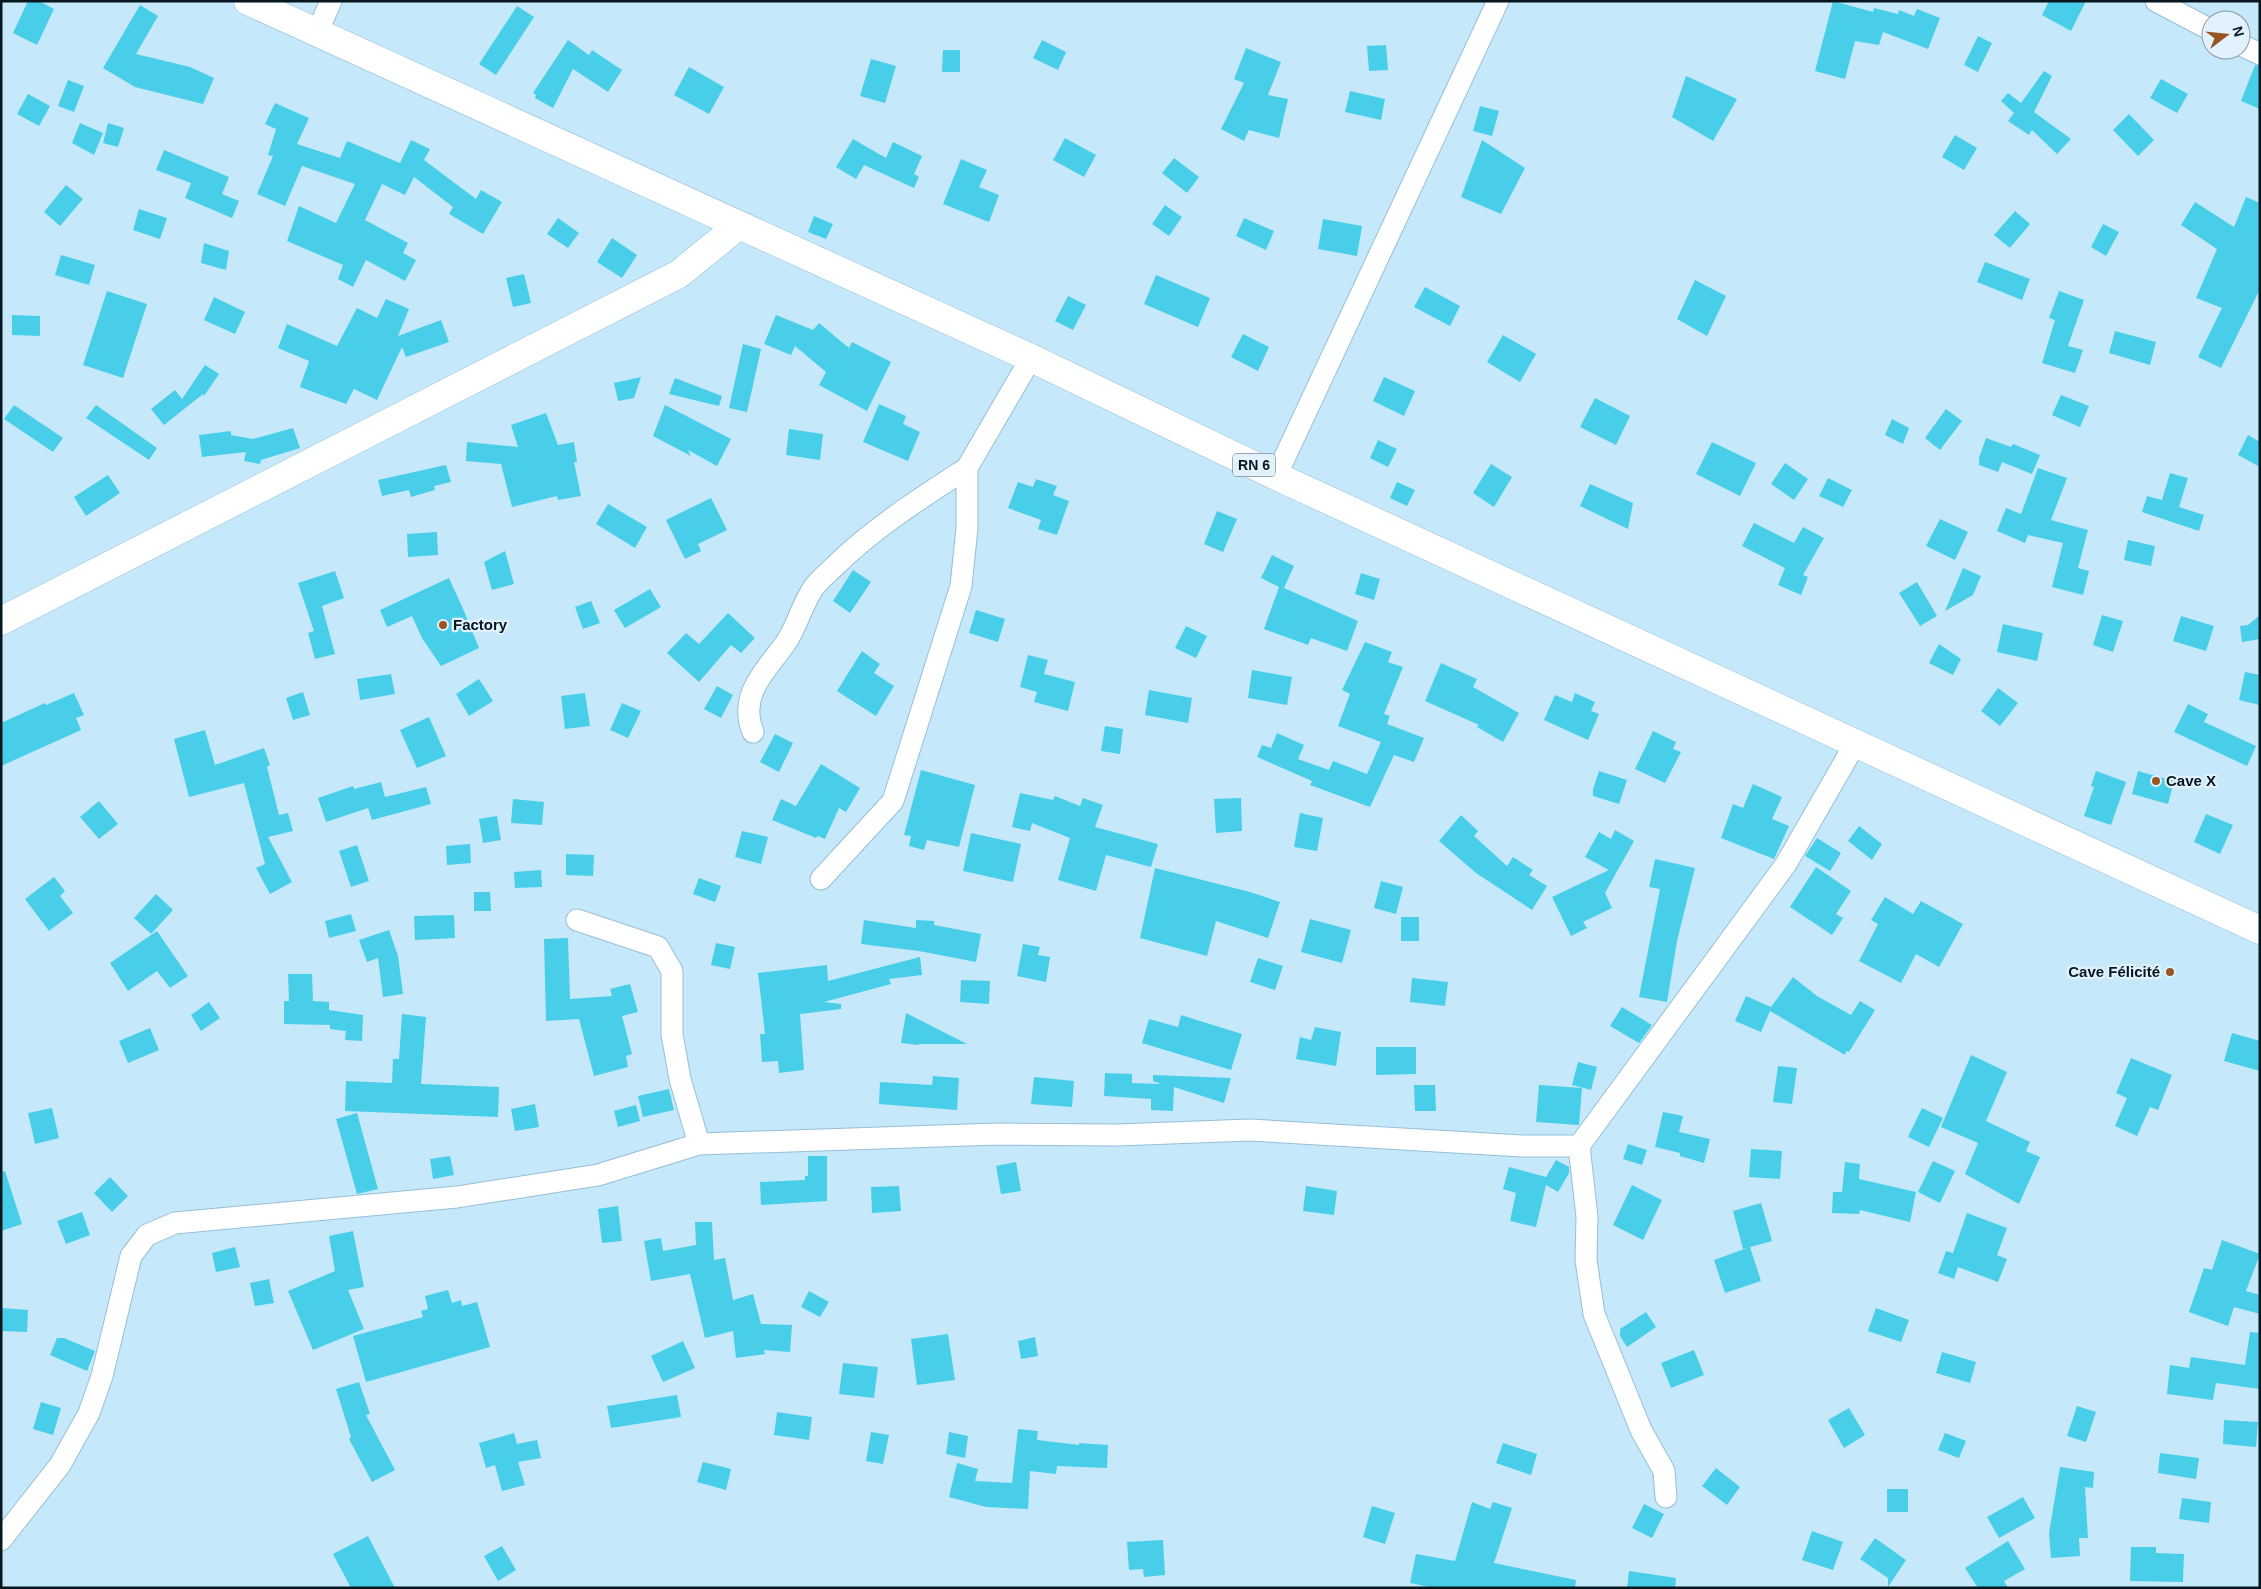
<svg xmlns="http://www.w3.org/2000/svg" width="2261" height="1589" font-family="Helvetica,sans-serif">
<style>
.building{fill:#49cee9}
.lines{fill:none;stroke-linecap:round;stroke-linejoin:round}
.street-casing{stroke:#95bfd7;stroke-width:23}
.secondary-casing{stroke:#95bfd7;stroke-width:29}
.primary-casing{stroke:#95bfd7;stroke-width:29}
.street{stroke:#fff;stroke-width:21}
.secondary{stroke:#fff;stroke-width:28}
.primary{stroke:#fff;stroke-width:28}
.poi-dot{fill:#975524;stroke:#e1f2fc;stroke-width:2}
.labels{text-anchor:middle;stroke-width:4.5;stroke-linejoin:round;paint-order:stroke}
.shield{fill:#e1f2fc;stroke:#485961;stroke-width:1}
.shield-label{font-size:14px;font-weight:bold;fill:#07171f}
.poi-label{font-size:15px;font-weight:bold;fill:#07171f;stroke:#e1f2fc;text-anchor:start}
</style>
<rect width="100%" height="100%" fill="#c6e8fb"/>
<path class="building" d="M28,1H39L54,9L37,45L13,33Z
M1833,1L1873,12L1874,8L1898,14L1899,10L1914,16L1917,9L1940,18L1928,49L1883,32L1879,45L1855,41L1845,79L1815,71Z
M2049,1H2086L2071,31L2042,15Z
M140,5L158,16L136,54L190,67L214,78L203,104L135,87L103,68Z
M517,6L534,17L496,75L479,64Z
M1978,36L1992,43L1978,72L1964,65Z
M568,40L589,55L592,50L622,70L608,92L573,69L553,108L535,98L536,95L533,93Z
M1042,40L1066,52L1058,70L1033,58Z
M1386,45L1388,70L1369,71L1367,46Z
M1246,48L1281,62L1268,95L1288,99L1279,138L1249,130L1244,141L1221,129L1244,83L1234,79Z
M943,50H960V72H942Z
M871,59L896,66L885,103L860,96Z
M2255,65L2260,66V109L2241,101Z
M689,67L724,87L709,114L674,95Z
M2044,71L2052,76L2034,112L2071,139L2057,154L2032,130L2029,135L2008,121L2014,113L2001,101L2008,93L2021,103Z
M1686,76L1737,99L1713,141L1672,117Z
M2161,79L2188,94L2177,113L2150,98Z
M68,80L84,86L74,112L58,106Z
M1350,91L1385,99L1381,120L1345,112Z
M28,94L50,106L39,126L17,114Z
M275,103L309,118L297,144L340,158L347,141L400,163L411,140L430,149L424,160L476,199L481,190L502,202L483,234L449,214L453,207L414,177L405,195L382,184L365,220L408,243L403,253L416,260L405,281L366,260L353,287L338,279L343,265L287,241L299,206L336,223L355,184L302,166L285,206L257,194L273,156L268,155L276,129L265,124Z
M1480,106L1499,111L1492,136L1473,131Z
M2129,114L2154,140L2138,156L2113,130Z
M80,123L103,133L94,155L72,143Z
M108,123L124,128L118,147L103,143Z
M1955,135L1977,148L1964,170L1942,157Z
M1065,138L1096,155L1084,177L1053,160Z
M853,139L886,158L893,142L922,156L914,174L919,177L914,188L864,165L856,179L836,167Z
M1482,140L1525,168L1501,214L1461,197Z
M164,150L229,177L222,194L239,201L232,218L185,198L191,183L156,170Z
M1174,158L1199,177L1187,193L1162,173Z
M961,159L987,170L979,187L999,195L989,222L943,204Z
M66,185L83,199L60,226L44,212Z
M2246,197L2260,203V289L2221,368L2198,357L2222,308L2196,298L2217,249L2181,225L2195,202L2234,227Z
M1165,205L1182,217L1169,236L1152,224Z
M139,209L167,218L160,239L133,230Z
M2015,211L2030,224L2010,248L1994,235Z
M814,216L833,224L826,239L808,232Z
M558,218L579,233L568,248L547,234Z
M1244,218L1274,231L1266,250L1236,236Z
M1323,219L1362,226L1357,256L1318,249Z
M2103,224L2119,232L2106,256L2091,247Z
M612,238L637,255L622,278L597,262Z
M204,243L229,251L226,270L201,263Z
M61,255L95,265L89,285L55,275Z
M1985,262L2030,279L2022,300L1977,282Z
M524,274L531,303L513,307L506,278Z
M1156,275L1210,298L1198,327L1144,304Z
M1695,280L1726,296L1707,336L1677,319Z
M1425,287L1460,306L1450,326L1414,307Z
M107,291L147,304L123,378L83,365Z
M2059,291L2084,300L2068,346L2083,350L2075,373L2042,363L2055,320L2049,318Z
M1068,296L1086,305L1073,330L1055,321Z
M214,297L245,312L235,334L204,320Z
M386,299L409,309L398,336L441,320L449,342L406,357L402,347L377,400L354,389L346,404L300,387L309,361L278,348L287,324L337,346L357,308L377,318Z
M12,315L40,316V336L12,335Z
M776,315L813,330L819,323L849,348L852,342L891,362L867,411L819,385L826,372L795,346L791,355L764,344Z
M2115,331L2156,342L2150,365L2109,353Z
M1243,334L1269,347L1258,371L1231,357Z
M1503,335L1536,354L1520,382L1487,362Z
M743,344L761,349L747,412L729,408Z
M205,365L219,374L204,396L203,394L164,425L151,409L175,390L182,399Z
M641,377L634,398L618,401L614,383Z
M1384,377L1415,391L1404,416L1373,401Z
M675,378L722,396L719,406L669,394Z
M2061,395L2089,406L2080,427L2052,415Z
M1595,398L1630,416L1616,445L1580,427Z
M879,404L906,416L903,424L920,432L908,461L863,442Z
M14,405L63,438L53,452L4,419Z
M96,405L157,448L149,460L86,418Z
M665,405L731,439L717,466L688,450L691,456L653,436Z
M1946,409L1962,421L1940,450L1925,438Z
M546,413L558,445L574,442L577,462H574L581,496L558,500L557,496L512,507L501,464L466,461L467,442L518,447L511,425Z
M1892,419L1909,428L1903,444L1885,435Z
M293,428L300,448L261,460L260,464L244,461L246,452L202,457L199,435L231,431V435L253,439Z
M789,429L823,434L820,460L786,455Z
M2248,435L2260,442V467L2238,455Z
M1986,438L2011,447L2013,444L2040,455L2032,474L2002,462L1998,472L1979,465V458Z
M1378,440L1397,449L1388,467L1370,458Z
M1712,442L1756,463L1740,496L1696,474Z
M1785,463L1808,479L1794,500L1771,484Z
M1491,464L1512,477L1494,507L1473,493Z
M446,465L451,482L434,486L435,490L411,497L409,490L382,496L378,480Z
M2038,468L2067,478L2051,520L2088,530L2078,568L2089,571L2083,595L2052,587L2063,543L2028,535L2025,543L1997,531L2006,508L2021,514Z
M2170,473L2188,478L2179,507L2204,515L2199,531L2142,512L2147,496L2162,500Z
M108,475L120,493L86,516L74,497Z
M1828,478L1852,490L1843,507L1819,496Z
M1036,479L1057,486L1053,495L1069,501L1057,535L1038,529L1041,520L1008,508L1018,482L1033,487Z
M1397,482L1415,490L1407,506L1390,498Z
M1590,484L1633,503L1628,529L1580,506Z
M711,498L727,530L698,544L701,551L685,559L666,520Z
M608,504L647,527L635,548L596,524Z
M1217,511L1237,519L1223,552L1204,544Z
M1940,519L1968,532L1955,560L1926,546Z
M1754,523L1794,543L1803,527L1824,538L1803,575L1808,577L1801,595L1778,585L1785,568L1742,546Z
M437,532L438,555L408,557L407,534Z
M2128,540L2155,546L2151,566L2124,560Z
M505,551L514,584L492,590L484,562Z
M1272,555L1294,566L1284,588L1358,621L1347,651L1311,638L1308,645L1264,629L1279,587L1261,578Z
M1963,568L1981,576L1973,595L1945,611Z
M853,570L871,582L850,613L833,601Z
M335,571L344,598L322,606L335,654L315,659L308,633L314,631L298,583Z
M1361,573L1380,579L1374,600L1355,594Z
M449,578L464,611L479,648L441,666L422,638L412,616L387,627L380,610Z
M1917,582L1937,616L1920,626L1899,593Z
M650,589L661,607L625,628L614,610Z
M591,601L600,623L583,629L575,607Z
M976,610L1005,619L998,642L969,633Z
M728,613L755,638L741,653L731,645L699,682L667,653L686,633L699,644Z
M2102,615L2123,621L2113,652L2093,645Z
M2260,615V639L2242,642L2240,626L2248,625Z
M2181,616L2214,626L2206,651L2173,641Z
M2003,624L2043,633L2037,661L1997,652Z
M1186,626L1207,636L1196,658L1175,648Z
M1365,642L1392,652L1388,662L1403,667L1384,714L1390,716L1387,724L1424,738L1414,762L1394,755L1370,807L1310,785L1312,781L1257,757L1262,745L1271,748L1277,733L1304,745L1298,759L1329,770L1333,761L1367,774L1381,742L1338,726L1350,694L1342,690Z
M1939,644L1961,659L1953,675L1929,663Z
M862,651L880,664L874,673L894,686L876,716L837,691Z
M1028,655L1048,660L1044,674L1075,682L1068,711L1034,702L1037,692L1020,687Z
M1441,663L1477,679L1473,687L1519,713L1503,742L1477,727L1479,725L1425,701Z
M1252,670L1292,677L1287,705L1248,698Z
M2245,672L2260,675V705L2239,700Z
M391,674L395,694L360,700L357,679Z
M479,679L493,701L469,716L456,694Z
M717,686L733,695L721,718L704,709Z
M1998,688L2018,703L2000,726L1981,711Z
M1149,690L1192,698L1188,723L1145,715Z
M303,692L310,715L293,720L286,698Z
M74,693L84,715L76,718L81,730L1,766V723L45,703L46,705Z
M585,693L590,726L565,729L561,696Z
M1575,693L1595,702L1591,711L1599,714L1588,740L1544,720L1555,695L1572,702Z
M622,703L641,711L628,738L610,730Z
M2188,704L2208,714L2204,722L2256,746L2247,766L2174,732Z
M429,717L446,756L417,768L400,730Z
M1105,726L1123,729L1120,754L1101,751Z
M205,730L215,765L264,748L270,765L267,767L279,815L288,813L293,831L268,837L292,882L270,894L256,868L265,864L244,783L189,797L174,739Z
M1653,731L1676,742L1673,749L1681,752L1665,783L1635,769Z
M775,734L793,743L779,772L760,762Z
M821,764L860,788L846,812L839,808L825,839L818,836L816,838L772,820L781,799L796,806Z
M921,770L975,785L959,847L927,840L924,850L909,846L911,836L904,835Z
M1599,771L1627,780L1619,804L1593,796V789Z
M2096,771L2126,782L2111,825L2084,816L2094,787L2091,786Z
M2138,771L2174,781L2168,804L2132,794Z
M381,782L385,797L426,787L431,804L372,820L368,808L326,822L318,798L353,786L354,789Z
M1753,784L1782,797L1772,819L1789,826L1774,859L1721,838L1733,804L1743,808Z
M1020,793L1053,800L1055,796L1080,806L1083,798L1103,805L1095,827L1158,844L1151,867L1106,855L1096,891L1058,880L1070,838L1032,823L1030,831L1012,827Z
M1241,798L1242,831L1216,833L1214,799Z
M513,799L544,802L542,825L511,823Z
M99,801L118,824L99,839L80,817Z
M1300,813L1323,818L1317,851L1294,847Z
M2206,814L2233,825L2220,854L2194,842Z
M1461,815L1478,831L1474,836L1507,866L1513,857L1533,870L1529,875L1547,886L1532,910L1476,873L1439,841Z
M497,816L501,840L483,843L479,819Z
M1859,826L1882,844L1872,860L1848,841Z
M1615,830L1634,841L1605,893L1612,908L1583,922L1587,928L1571,936L1552,897L1609,870L1585,857L1599,832L1611,839Z
M742,831L768,837L761,864L735,857Z
M971,833L1021,844L1013,882L963,871Z
M1817,838L1841,853L1830,871L1805,856Z
M470,844L471,863L447,865L446,846Z
M357,845L369,881L351,887L339,851Z
M566,854L594,855L593,876L566,875Z
M1655,859L1695,868L1677,941L1667,1002L1639,997L1660,889L1649,887Z
M1816,867L1851,891L1836,914L1843,918L1832,935L1790,907Z
M1155,868L1250,892L1280,902L1268,938L1216,921L1207,956L1140,938Z
M541,870L542,887L515,888L514,872Z
M54,877L65,891L60,896L73,913L49,931L25,899Z
M699,878L721,886L715,902L693,894Z
M1381,881L1403,887L1396,914L1374,908Z
M474,892H490L491,911H474Z
M156,894L173,910L151,934L134,918Z
M1885,897L1913,914L1921,901L1963,924L1939,967L1916,954L1901,983L1859,961L1878,924L1871,920Z
M351,914L356,931L329,938L325,921Z
M454,915L455,938L415,940L414,916Z
M1401,917H1419V941H1401Z
M1310,919L1351,930L1342,963L1301,952Z
M864,920L916,928V920L934,921V925L981,934L976,962L919,951L861,944Z
M389,930L398,956L403,994L383,997L378,958L367,962L359,940Z
M157,931L188,976L170,988L157,971L128,991L110,963Z
M568,938L570,999L612,996L610,989L630,984L638,1012L622,1016L632,1054L626,1056L628,1067L594,1076L579,1019L546,1021L544,939Z
M716,943L735,947L730,969L711,965Z
M1023,944L1040,947L1038,955L1050,957L1046,982L1017,976Z
M920,957L922,975L889,979L891,984L824,1002L841,1004V1009L800,1014L804,1070L779,1073L778,1061L762,1062L760,1034H765L758,973L827,965L828,981Z
M1258,958L1283,966L1275,990L1250,982Z
M288,974H312L313,1001L329,1002V1010L363,1015L362,1041L345,1040L346,1031L330,1029V1025L284,1024V1001H289Z
M1793,977L1817,996L1851,1015L1860,1001L1875,1010L1849,1052L1846,1051L1845,1055L1770,1011L1761,1032L1735,1021L1746,996L1771,1007Z
M1412,978L1448,982L1445,1006L1410,1002Z
M961,980L990,981L989,1004L960,1002Z
M209,1002L220,1018L201,1031L191,1015Z
M1622,1007L1652,1025L1639,1043L1610,1026Z
M906,1013L967,1044H919V1045L901,1043Z
M402,1014L426,1017L421,1084L499,1087L498,1117L345,1111L346,1081L392,1083L393,1059H399Z
M1181,1015L1242,1034L1231,1070L1142,1043L1149,1019L1178,1027Z
M1315,1027L1341,1032L1336,1066L1296,1059L1300,1037L1311,1040Z
M150,1028L159,1050L128,1063L119,1041Z
M2232,1033L2260,1041V1071L2224,1061Z
M1376,1047H1416V1074L1376,1075Z
M1971,1055L2007,1072L1986,1121L2030,1142L2026,1151L2040,1157L2019,1204L1965,1174L1978,1143L1941,1127Z
M2131,1058L2172,1075L2158,1110L2150,1107L2137,1136L2115,1126L2127,1098L2116,1093Z
M1578,1062L1597,1067L1591,1090L1572,1085Z
M1778,1066L1797,1068L1792,1104L1773,1102Z
M1105,1073L1132,1074V1083L1161,1084L1153,1081V1075L1231,1078L1224,1103L1174,1087L1173,1111L1151,1110V1099L1104,1096Z
M933,1076L959,1078L957,1110L879,1104L880,1082L932,1085Z
M1034,1077L1074,1081L1072,1107L1031,1104Z
M1414,1085H1435L1436,1111H1415Z
M1539,1085L1582,1088L1579,1125L1536,1122Z
M669,1089L674,1110L643,1117L638,1096Z
M535,1104L539,1127L515,1131L511,1109Z
M636,1105L640,1121L618,1127L614,1111Z
M52,1108L59,1138L35,1144L28,1113Z
M1922,1108L1943,1118L1929,1147L1908,1137Z
M1663,1112L1683,1116L1679,1132L1710,1139L1704,1163L1680,1156V1153L1655,1147Z
M357,1113L378,1189L357,1194L336,1119Z
M1628,1144L1647,1150L1642,1165L1623,1159Z
M1751,1149L1782,1151L1780,1179L1749,1177Z
M450,1156L454,1175L433,1179L430,1159Z
M808,1156H827V1201L761,1205L760,1182L805,1180V1176H808Z
M1556,1160L1569,1167V1173L1558,1192L1546,1185L1536,1227L1510,1221L1516,1193L1503,1189L1509,1167L1546,1177Z
M1933,1161L1955,1171L1940,1203L1918,1192Z
M1016,1162L1021,1191L1001,1194L996,1166Z
M1845,1162L1860,1164L1859,1179L1916,1192L1910,1222L1860,1210L1859,1214L1832,1213L1833,1192H1842Z
M5,1171L22,1224L1,1231V1172Z
M110,1177L128,1196L112,1212L94,1193Z
M1632,1185L1662,1200L1643,1240L1613,1225Z
M899,1186L901,1211L872,1213L871,1187Z
M1306,1186L1337,1191L1334,1215L1303,1211Z
M1761,1203L1772,1241L1743,1249L1733,1211Z
M618,1206L622,1241L602,1243L598,1209Z
M82,1212L90,1235L66,1244L57,1221Z
M1967,1213L2007,1228L1997,1255L2007,1259L1998,1282L1958,1267L1954,1279L1938,1273L1946,1251L1953,1253Z
M695,1222H712L714,1260L725,1258L733,1300L753,1294L761,1324L792,1325L790,1352L764,1350L765,1354L736,1358L733,1331L705,1338L690,1274L651,1281L644,1241L661,1238L663,1251L696,1245Z
M353,1231L364,1287L348,1290L364,1329L313,1350L288,1291L335,1271L329,1236Z
M2222,1240L2260,1254L2246,1291L2260,1295V1314L2234,1307L2228,1326L2189,1312L2204,1268L2212,1270Z
M235,1247L240,1267L216,1272L212,1253Z
M1750,1247L1761,1281L1725,1293L1714,1260Z
M269,1279L274,1303L255,1306L250,1283Z
M448,1290L452,1303L461,1300L462,1306L477,1302L490,1347L366,1382L353,1336L423,1317L421,1311L428,1309L425,1296Z
M809,1291L829,1302L820,1317L801,1307Z
M1,1308L28,1310L27,1332L1,1331Z
M1876,1308L1909,1320L1901,1342L1868,1331Z
M1646,1312L1656,1327L1627,1347L1620,1336V1329Z
M2250,1332L2260,1333V1389L2216,1383L2213,1400L2167,1394L2170,1365L2189,1368L2191,1357L2245,1365Z
M948,1334L955,1380L917,1385L911,1339Z
M1035,1337L1038,1356L1021,1359L1018,1341Z
M57,1338H64L95,1351L87,1371L50,1355Z
M683,1341L695,1368L663,1382L651,1356Z
M1694,1350L1704,1375L1671,1388L1661,1363Z
M1942,1352L1976,1362L1970,1383L1936,1373Z
M843,1363L878,1367L874,1398L839,1394Z
M359,1382L370,1414L366,1415L395,1470L372,1482L349,1439L351,1437L336,1389Z
M677,1395L681,1417L611,1428L607,1406Z
M41,1402L61,1408L53,1435L33,1429Z
M2077,1406L2096,1412L2086,1442L2067,1436Z
M1849,1408L1865,1435L1844,1448L1828,1420Z
M777,1412L812,1417L809,1440L774,1435Z
M2224,1420L2258,1422L2256,1447L2223,1444Z
M1018,1429L1038,1431L1037,1440L1079,1445V1443L1108,1445L1107,1468L1057,1466L1056,1474L1030,1471L1028,1509L986,1507L949,1497L957,1463L978,1469L975,1481L1012,1483Z
M871,1432L889,1435L883,1464L866,1461Z
M949,1432L968,1436L965,1458L946,1454Z
M514,1433L517,1444L537,1440L541,1458L518,1462L525,1485L502,1491L495,1465L486,1468L479,1443Z
M1945,1433L1966,1441L1959,1458L1938,1450Z
M1503,1443L1537,1454L1531,1475L1496,1463Z
M2160,1453L2199,1458L2196,1479L2158,1473Z
M703,1462L731,1469L726,1490L697,1482Z
M2060,1467L2094,1472L2093,1488L2085,1487L2088,1538H2079L2080,1556L2051,1558L2049,1533Z
M1716,1468L1740,1487L1727,1505L1702,1486Z
M1887,1489H1908V1512H1887Z
M2023,1497L2035,1518L1999,1538L1987,1517Z
M2182,1498L2211,1502L2209,1523L2179,1519Z
M1472,1502L1490,1509L1493,1502L1512,1508L1494,1563L1576,1580L1575,1588H1434L1410,1583L1416,1554L1455,1561Z
M1644,1504L1664,1514L1652,1538L1632,1528Z
M1372,1506L1395,1513L1385,1544L1363,1537Z
M1812,1531L1843,1542L1833,1570L1802,1560Z
M368,1536L395,1588H351L333,1554Z
M1875,1538L1906,1560L1888,1587V1578L1860,1559Z
M1163,1540L1165,1575L1144,1577L1143,1569L1129,1570L1127,1542Z
M2008,1541L2025,1569L2004,1581L2008,1588H1978L1965,1568Z
M502,1546L516,1570L498,1581L484,1556Z
M2131,1547H2156V1553L2184,1554L2183,1582L2130,1581Z
M1629,1571L1676,1578L1675,1588H1627Z"/>
<g class="lines">
<defs>
<path id="street" d="M2156,1L2211,30
M317,33L331,1
M2241,45L2260,54
M1276,476L1498,1
M753,732C738,696 765,671 785,644C797,627 802,604 814,587C820,579 829,572 836,565C875,527 921,498 967,468
M821,879L893,801L961,586L967,528V468L1031,358
M577,920L658,947L672,971V1034L680,1079L699,1144
M1579,1146L1587,1217L1586,1260L1594,1314L1641,1430L1664,1471L1666,1497
M1,1540L60,1465L89,1413L102,1376L131,1256L147,1235L175,1223L457,1197L598,1175L699,1144L998,1134L1117,1135L1250,1130L1522,1146H1579L1786,864L1855,744"/>
<path id="secondary" d="M1,621L679,274L738,226"/>
<path id="primary" d="M248,1L1031,358L1276,476L2260,930"/>
</defs>
<use href="#street" class="street-casing"/>
<use href="#secondary" class="secondary-casing"/>
<use href="#primary" class="primary-casing"/>
<use href="#street" class="street"/>
<use href="#secondary" class="secondary"/>
<use href="#primary" class="primary"/>
</g>
<g class="poi-dot">
<circle cx="443" cy="625" r="5"/>
<circle cx="2156" cy="781" r="5"/>
<circle cx="2170" cy="972" r="5"/>
</g>
<g class="labels">
<rect class="shield" x="1233" y="453.5" width="42" height="23" rx="4"/>
<g class="shield-label">
<text x="1254" y="470">RN 6</text>
</g>
<g class="poi-label">
<text x="453" y="630">Factory</text>
<text x="2166" y="786">Cave X</text>
<text x="2160" y="977" text-anchor="end">Cave Félicité</text>
</g>
</g>
<rect width="2261" height="1589" fill="none" stroke="#07171f" stroke-width="5"/>
<g transform="translate(2226 35) rotate(74)"><circle r="24" fill="#e1f2fc" stroke="#8a9aa4"/>
<path d="M0-4L9 19L0 12L-9 19Z" fill="#975524"/>
<text y="-8" font-size="14" font-weight="bold" text-anchor="middle" fill="#07171f">N</text>
</g>
</svg>
